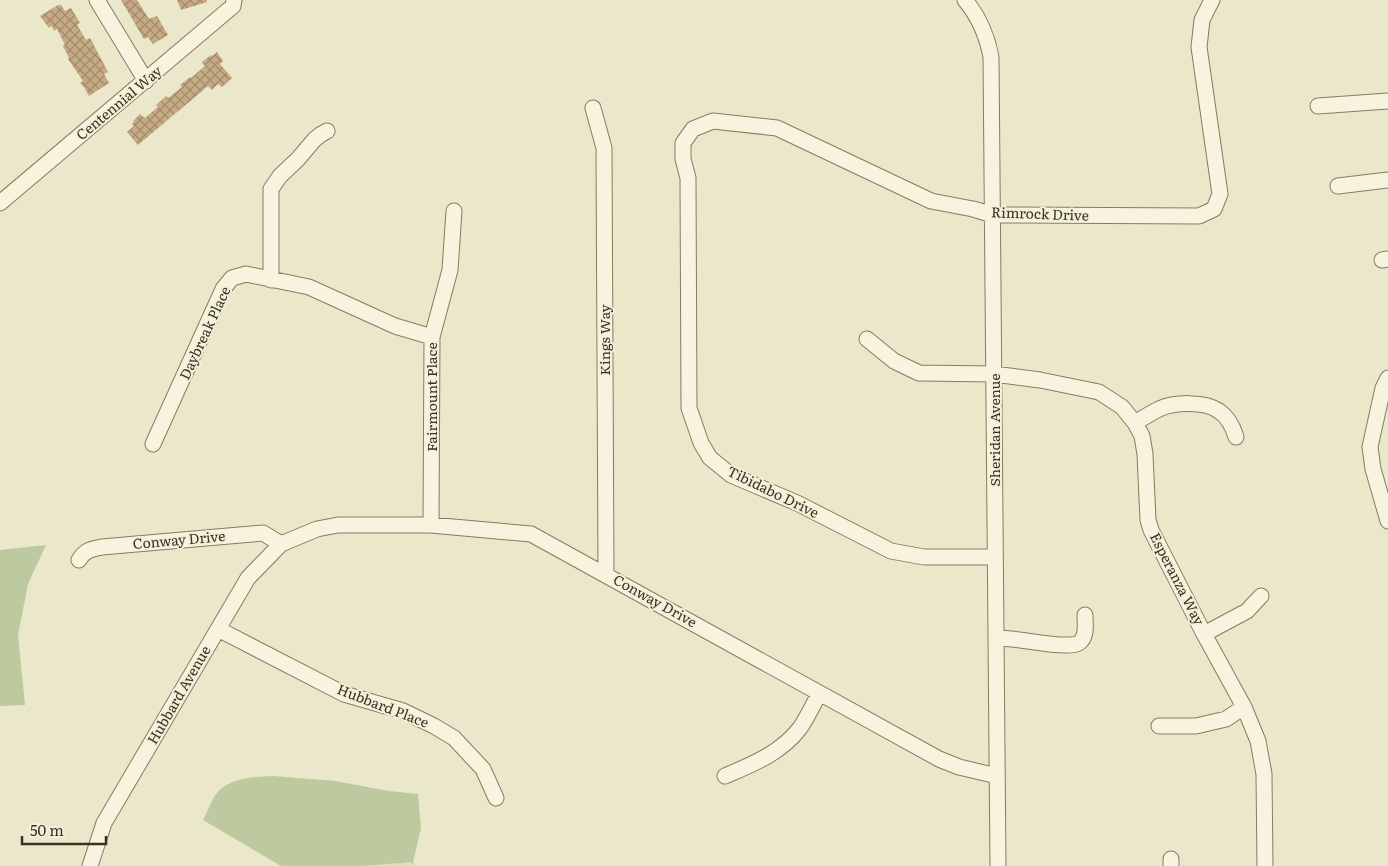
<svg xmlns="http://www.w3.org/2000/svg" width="1388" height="866" font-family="Literata,serif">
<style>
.farmland{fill:url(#farmland-dots)}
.green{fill:#bdc99f}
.building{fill:url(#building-cross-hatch)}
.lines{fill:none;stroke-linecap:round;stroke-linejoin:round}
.minor-casing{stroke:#877b60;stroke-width:17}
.minor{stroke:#f7f3de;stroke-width:15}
.labels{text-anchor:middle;stroke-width:4;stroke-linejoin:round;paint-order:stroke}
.street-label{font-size:14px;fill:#393122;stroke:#f3f0da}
</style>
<defs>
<pattern id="farmland-dots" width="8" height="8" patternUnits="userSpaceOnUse" patternTransform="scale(1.25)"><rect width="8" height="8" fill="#e0e0b9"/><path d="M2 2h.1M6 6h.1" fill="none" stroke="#c1c19f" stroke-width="1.8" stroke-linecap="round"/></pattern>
<pattern id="building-cross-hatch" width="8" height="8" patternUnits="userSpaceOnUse" patternTransform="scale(1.25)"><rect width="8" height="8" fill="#c6aa84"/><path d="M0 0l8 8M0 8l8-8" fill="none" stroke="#a28b6c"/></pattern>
</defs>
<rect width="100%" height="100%" fill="#ebe7cb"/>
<path class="farmland" d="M413,862L417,866H363Z"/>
<path class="green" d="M46,545L28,584L18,635L25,705L0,706V550Z
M273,776L335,781L389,791L418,794L421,828L413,862L363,866H281L203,820C208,812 211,799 218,792C231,777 255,777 273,776Z"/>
<path class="building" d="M121,0H137L149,19L157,16L168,35L153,44L148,37L144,39Z
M177,0H207V2L181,10Z
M58,5H61L65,11L71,8L80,23L77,25L86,40L90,38L108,72L104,74L109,83L89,96L84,87L80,83L83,81L68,59L69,58L63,46L65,45L57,29L54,31L52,26L49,28L40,16Z
M217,52L223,61L220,64L232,78L222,87L218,84L212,90L208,86L138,145L127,132L134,126L132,124L134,122L133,121L140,114L145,118L158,107L156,105L166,96L168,98L182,87L180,85L190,77L191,78L205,66L202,62L211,55L212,56Z"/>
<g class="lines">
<defs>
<path id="minor" d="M97,0L146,81
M965,0C979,17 987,35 991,57L998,866
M1318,106L1388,101
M593,108L604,148L606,574
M1338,186L1388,180
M0,203L233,6L234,0
M1382,260L1388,259
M271,280V189L280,176L298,159L314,140L320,135L327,131
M867,339L894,361L919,373L994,374L1040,380L1099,392L1122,407L1135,423L1142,436L1145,454L1148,520L1151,530L1204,634L1244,707L1258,741L1264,774L1265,866
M1388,378L1383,388L1370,447L1373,469L1388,521
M1135,423C1143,418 1151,413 1159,409C1174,402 1205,401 1219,411C1228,417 1233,427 1236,437
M153,444L223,289L232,278L246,274L309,287L395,326L432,337
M431,525L432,337L450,270L454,211
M995,557H924L891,551L797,503L731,475L710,458L701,443L689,408L688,178L683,159V143L693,129L713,121L777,128L931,201L973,209L993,215L1199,216L1214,209L1220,194L1199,47L1202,20L1212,0
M79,560C85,550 91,549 102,547L263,533L281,544
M218,629L344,694L403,711L434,726L454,738L483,769L496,798
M1204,634L1247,611L1261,596
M996,638C1020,638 1043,645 1066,645C1071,645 1078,645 1081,641C1087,635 1085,623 1085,615
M1159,726H1196L1226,719L1244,707
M725,776C753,764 781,753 800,728C807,718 813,705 819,694
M90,866L104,823L248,578L281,544L317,529L338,525H431L531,534L939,759L959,767L997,776
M1171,866V859"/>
</defs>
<use href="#minor" class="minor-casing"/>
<use href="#minor" class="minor"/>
</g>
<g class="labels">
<g class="street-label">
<text transform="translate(119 103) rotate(-40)" y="5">Centennial Way</text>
<text transform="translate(1040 214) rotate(2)" y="5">Rimrock Drive</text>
<text transform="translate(205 333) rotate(-65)" y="5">Daybreak Place</text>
<text transform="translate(605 340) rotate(-90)" y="5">Kings Way</text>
<text transform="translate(432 397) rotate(-90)" y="5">Fairmount Place</text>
<text transform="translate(995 430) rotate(-90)" y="5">Sheridan Avenue</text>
<text transform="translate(773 492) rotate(26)" y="5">Tibidabo Drive</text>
<text transform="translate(179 540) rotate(-5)" y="5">Conway Drive</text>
<text transform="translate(1177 579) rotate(63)" y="5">Esperanza Way</text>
<text transform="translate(655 601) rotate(29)" y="5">Conway Drive</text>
<text transform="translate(179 695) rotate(-60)" y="5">Hubbard Avenue</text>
<text transform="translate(383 706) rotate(21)" y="5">Hubbard Place</text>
</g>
</g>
<path d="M22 836v8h84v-8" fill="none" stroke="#393122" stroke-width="2.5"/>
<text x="30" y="836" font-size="15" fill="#393122" stroke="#f3f0da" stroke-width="4" paint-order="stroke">50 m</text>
</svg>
